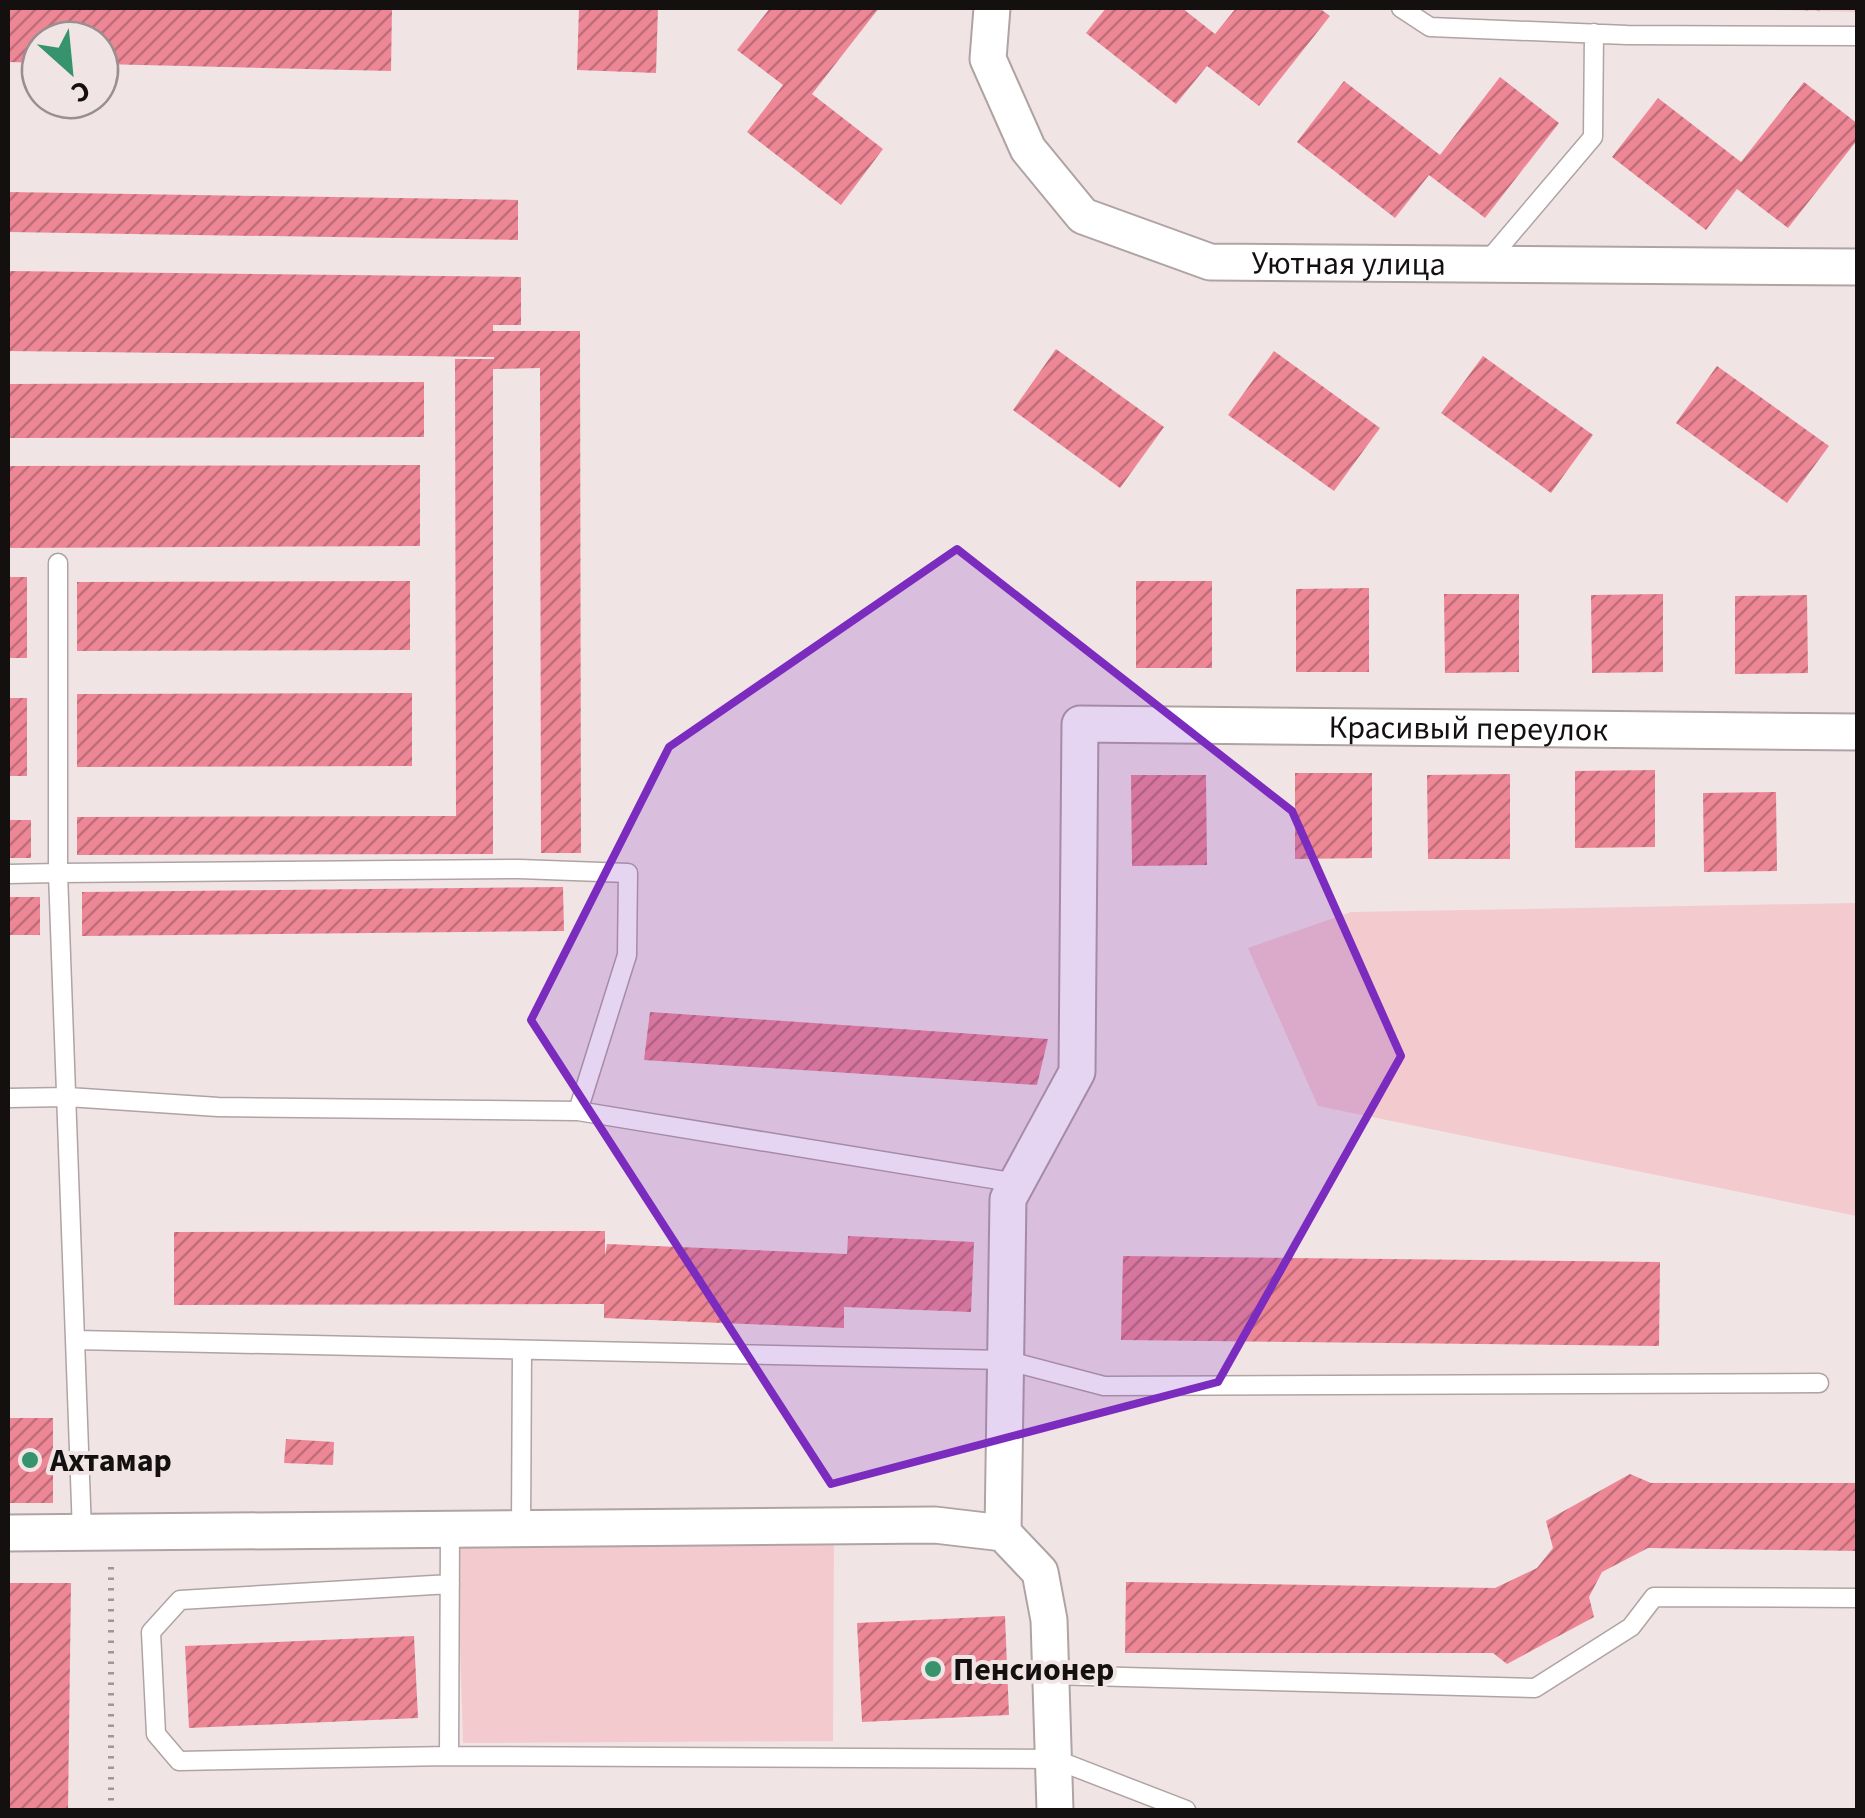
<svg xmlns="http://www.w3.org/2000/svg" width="1865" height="1818" font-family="'Source Sans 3',sans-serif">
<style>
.grass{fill:#f3cace}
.park{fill:url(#park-crowns)}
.building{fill:url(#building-hatch)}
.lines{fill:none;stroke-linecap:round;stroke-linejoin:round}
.lane-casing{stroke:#afa3a4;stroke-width:21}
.street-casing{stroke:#afa3a4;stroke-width:39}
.path{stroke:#a09697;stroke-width:6;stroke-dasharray:2.5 8;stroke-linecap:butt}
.lane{stroke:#fff;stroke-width:18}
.street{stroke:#fff;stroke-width:35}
.marked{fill:#7b2cbf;fill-opacity:0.2;stroke:#7b2cbf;stroke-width:8;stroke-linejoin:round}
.poi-dot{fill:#36936b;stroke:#f1e4e5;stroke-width:4}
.labels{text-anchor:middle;stroke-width:8;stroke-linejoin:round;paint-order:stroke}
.street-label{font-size:32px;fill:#141010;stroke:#f1e4e5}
.poi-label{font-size:32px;font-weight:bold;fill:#141010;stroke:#f1e4e5;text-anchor:start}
</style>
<defs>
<pattern id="park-crowns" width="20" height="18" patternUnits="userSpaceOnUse" patternTransform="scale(2.5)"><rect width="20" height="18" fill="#f3cace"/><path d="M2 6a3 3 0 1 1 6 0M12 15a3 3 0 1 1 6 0" fill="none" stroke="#cfacb0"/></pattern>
<pattern id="building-hatch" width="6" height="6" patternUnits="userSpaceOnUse" patternTransform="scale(2.5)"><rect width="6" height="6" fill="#ed8796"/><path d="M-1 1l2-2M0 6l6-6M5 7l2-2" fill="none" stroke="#bf6d79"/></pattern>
</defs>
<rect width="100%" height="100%" fill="#f1e4e5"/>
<path class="grass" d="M1857,903V1216L1318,1106L1248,948L1351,912Z
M834,1534L833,1741L463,1743L457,1546Z"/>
<path class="park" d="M1683,8H1857L1856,12Z"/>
<path class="building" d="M8,8H392L391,71L100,64V40H40V63L8,62Z
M579,8H658L656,73L577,70Z
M770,8H879L812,94L883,149L841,205L747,132L783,85L737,50Z
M1106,8H1182L1215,34L1236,8H1319L1330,16L1259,106L1207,66L1176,104L1086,33Z
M1500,77L1559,123L1485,218L1429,175L1395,218L1297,142L1344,81L1440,155Z
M1804,82L1858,124V139L1788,228L1737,189L1706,230L1612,157L1658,98L1741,162Z
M8,192L518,200V240L8,232Z
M8,271L521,277V325H493V331H580L581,853H541L540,368L493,369V854L77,855V817L456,816L455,359H494V357L8,351Z
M1056,349L1164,427L1120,488L1013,410Z
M1274,351L1380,428L1334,491L1228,415Z
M1483,356L1593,435L1551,493L1441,413Z
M1717,366L1829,446L1787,503L1676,423Z
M424,382V437L8,438V384Z
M420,465V546L8,548V466Z
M8,577H27V658H8Z
M410,581V650L77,651V582Z
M1136,581H1212V668H1136Z
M1369,588V672H1296V589Z
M1444,594H1519V672L1445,673Z
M1663,594V672L1592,673L1591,595Z
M1807,595L1808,673L1735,674V596Z
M412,693V766L77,767V694Z
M8,698H27V776H8Z
M1655,770V847L1575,848V771Z
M1295,773H1372V858L1295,859Z
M1510,774V859H1428L1427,775Z
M1131,775H1206L1207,865L1132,866Z
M1776,792L1777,871L1704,872L1703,793Z
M8,820H31V858H8Z
M563,887L564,931L82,936V892Z
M8,897H40V935H8Z
M650,1012L1048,1039L1037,1085L644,1060Z
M605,1231V1256L607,1244L847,1254L848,1236L974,1242L971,1312L844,1307V1328L604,1318V1304L174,1305V1232Z
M1123,1256L1660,1262L1659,1346L1121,1340Z
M8,1418H53V1503H8Z
M286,1439L334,1442L333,1465L284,1463Z
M1630,1474L1651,1483H1858V1551L1648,1548L1602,1572L1589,1597L1594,1617L1507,1664L1493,1653H1125L1126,1582L1495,1588L1537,1568L1553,1548L1546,1521Z
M8,1583H71L68,1810H8Z
M1005,1616L1009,1715L862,1722L857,1623Z
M414,1636L418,1718L189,1728L185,1646Z"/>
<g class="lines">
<defs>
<path id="lane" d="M1401,8L1430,27L1627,35L1858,36
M1486,263L1593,137L1594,33
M8,874L58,873L82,1532
M8,1098L68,1097L218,1107L578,1111L627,955L628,873L519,869L58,873V563
M578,1111L1017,1183
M76,1340L1005,1360L1104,1386L1819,1383
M521,1529L522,1351
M450,1584L180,1600L151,1632L156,1734L179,1761L449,1756L1054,1759L1186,1810
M1051,1675L1535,1688L1631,1627L1654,1597L1858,1598
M449,1756L450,1529"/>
<g id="street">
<path id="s1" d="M992,8L988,59L1028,149L1083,216L1210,262L1858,267"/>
<path d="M8,1533L935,1525L1003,1533L1040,1572L1049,1620L1055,1810"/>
<path id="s2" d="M1003,1533L1008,1199L1077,1072L1080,724L1858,732"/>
</g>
</defs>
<use href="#lane" class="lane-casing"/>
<use href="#street" class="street-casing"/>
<path class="path" d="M111,1567V1810"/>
<use href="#lane" class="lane"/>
<use href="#street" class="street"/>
</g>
<path class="marked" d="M957,549L1292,811L1401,1056L1218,1382L831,1484L531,1020L669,747Z"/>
<g class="poi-dot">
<circle cx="30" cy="1460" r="10"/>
<circle cx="933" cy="1669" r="10"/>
</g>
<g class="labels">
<g class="street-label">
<text dy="11" stroke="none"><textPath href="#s1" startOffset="510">Уютная улица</textPath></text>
<text dy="11" stroke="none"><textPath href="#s2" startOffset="1215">Красивый переулок</textPath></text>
</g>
<g class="poi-label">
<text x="50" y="1471">Ахтамар</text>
<text x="953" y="1680">Пенсионер</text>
</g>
</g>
<rect width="1865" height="1818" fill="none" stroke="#141010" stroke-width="20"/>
<g transform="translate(70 70) rotate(153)"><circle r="48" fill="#f1e4e5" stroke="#998f90" stroke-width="2.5"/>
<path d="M0-8L18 38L0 25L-18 38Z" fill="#36936b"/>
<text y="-15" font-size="28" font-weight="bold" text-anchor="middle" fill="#141010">С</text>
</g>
</svg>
